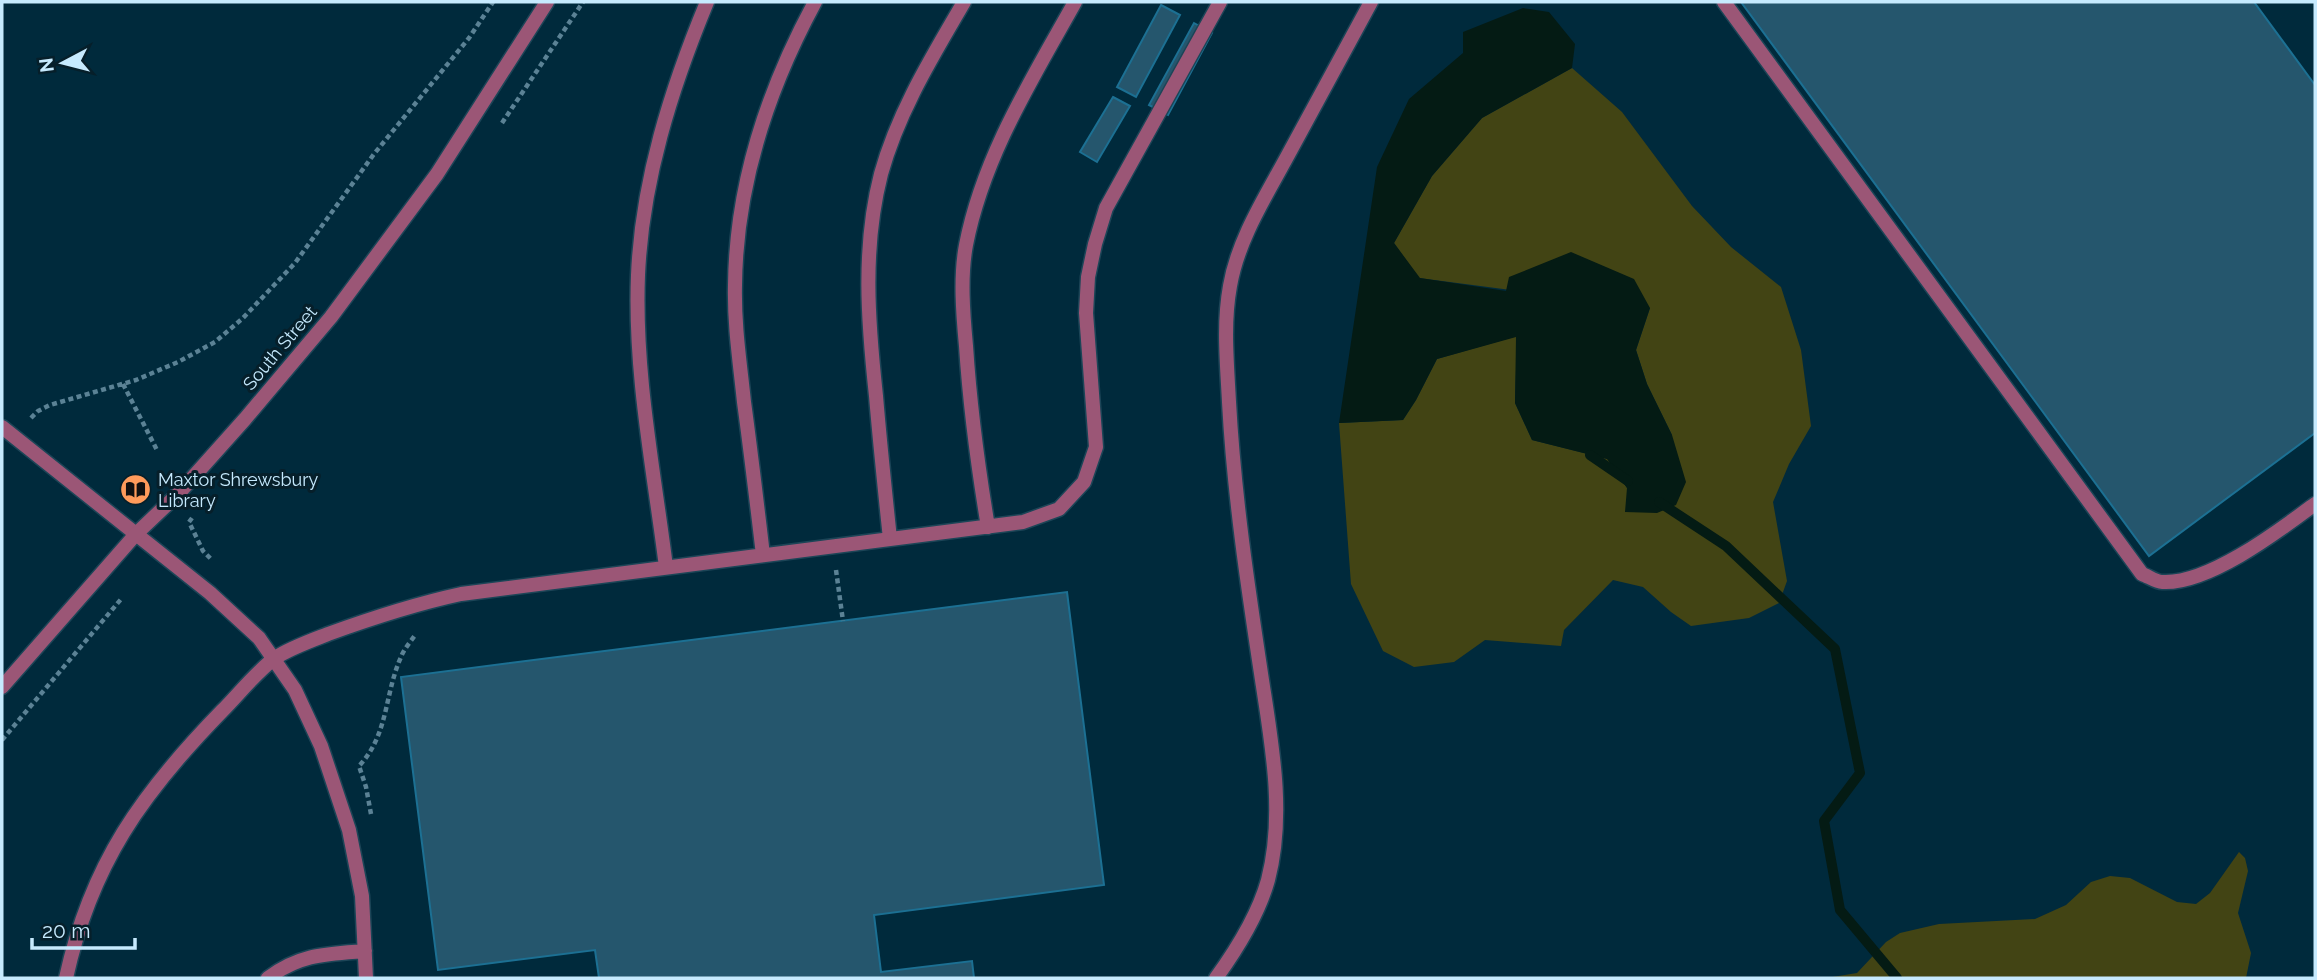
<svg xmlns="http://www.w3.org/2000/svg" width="2317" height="980" font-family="Raleway,sans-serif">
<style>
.green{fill:#424414}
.water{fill:#041b14}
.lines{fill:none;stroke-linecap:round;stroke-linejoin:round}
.stream{stroke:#041b14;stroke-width:10}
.building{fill:#25566d;stroke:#1c7093;stroke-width:2}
.service-casing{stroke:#1c4557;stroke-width:17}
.minor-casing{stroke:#1c4557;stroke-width:17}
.tertiary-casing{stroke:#1c4557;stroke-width:17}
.path{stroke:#5b8295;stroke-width:4.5;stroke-dasharray:5 3.5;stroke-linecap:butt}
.service{stroke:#9b5676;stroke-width:14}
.minor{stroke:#9b5676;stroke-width:14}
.tertiary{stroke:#9b5676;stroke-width:14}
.labels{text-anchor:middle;stroke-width:6;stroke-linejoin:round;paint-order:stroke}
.street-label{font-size:18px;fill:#c6eafe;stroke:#061f2a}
.poi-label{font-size:18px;fill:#c6eafe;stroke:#061f2a;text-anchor:start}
</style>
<rect width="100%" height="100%" fill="#002a3c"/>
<path class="green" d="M1572,68L1622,112L1692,206L1731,247L1781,287L1801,350L1811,426L1789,464L1773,502L1787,581L1779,603L1749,618L1691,626L1671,612L1643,587L1613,580L1564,630L1561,646L1485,640L1454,662L1414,667L1383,651L1351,584L1339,423L1403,420L1416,400L1437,359L1517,336L1515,403L1532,440L1608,459L1627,488L1672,435L1647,384L1636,350L1650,308L1419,278L1394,243L1432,176L1482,118Z
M2239,852L2245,858L2248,871L2238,913L2251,953L2246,978H1826L1857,973L1886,942L1900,933L1939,924L2035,919L2066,905L2091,882L2110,876L2130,878L2177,902L2196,904L2210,893Z"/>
<path class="water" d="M1523,8L1549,12L1575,44L1572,68L1482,118L1432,176L1394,243L1420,278L1506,291L1509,277L1571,252L1634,279L1650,308L1636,350L1647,384L1672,435L1686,482L1676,505L1657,513L1625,512L1627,488L1607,459L1532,440L1515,403L1516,337L1437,359L1416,400L1403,420L1339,423L1377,167L1409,99L1463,53V32Z"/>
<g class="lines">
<path class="stream" d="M1590,455L1628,481
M1659,502L1726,546L1835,649L1860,773L1824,821L1840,910L1897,978"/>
</g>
<path class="building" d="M1741,2H2254L2315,85V433L2149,556Z
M1161,5L1180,15L1136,97L1117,87Z
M1194,23L1212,33L1168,115L1149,105Z
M1113,97L1130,106L1097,162L1080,152Z
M1067,592L1104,885L874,915L881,972L972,961L974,978H599L595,950L438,970L401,677Z"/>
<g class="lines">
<defs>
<path id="service" d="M1724,2L2142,574C2148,576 2156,582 2162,582C2208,585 2280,530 2315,504
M988,527C978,467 970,407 966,346C963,314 960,277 966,245C983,157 1032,79 1075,2
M136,534L210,593L259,638L295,690L321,746L349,830L362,896L366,978
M890,539C885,491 880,444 876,396C868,322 862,248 881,174C898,112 932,57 964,2
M763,555C757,504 751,453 744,402C740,363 734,325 735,285C736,185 768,89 815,2
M666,567C654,471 634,373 638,275C642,181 671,89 707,2
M66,978C91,864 142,793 222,711C238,695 257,671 275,658C290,648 310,641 328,634C372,618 415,604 461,594L1023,522L1059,509L1084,482L1096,447L1086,313L1088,277L1095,244L1106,208L1220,2
M268,978C300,954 326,954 365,951
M1216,978C1237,949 1258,916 1268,880C1285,815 1272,745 1262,680C1248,588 1234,495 1229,402C1227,363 1223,324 1230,286C1238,239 1266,196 1288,155C1316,104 1343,53 1371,2"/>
<path id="minor" d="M2,427L136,534"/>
<path id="tertiary" d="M2,687L136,534L178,494L245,419L331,317L437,174L547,2"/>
</defs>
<use href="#service" class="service-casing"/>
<use href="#minor" class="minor-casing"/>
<use href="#tertiary" class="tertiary-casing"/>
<path class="path" d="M502,123L583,2
M123,384L158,452
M31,418L38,411L50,405L136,380L178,362L215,342L243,318L295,263L374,154L469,38L493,2
M192,518L189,522L203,551L212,560
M836,570L843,621
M2,740L122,598
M371,814L366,787L359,766C389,734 384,695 401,657C404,649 411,641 416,634"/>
<use href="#service" class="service"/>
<use href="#minor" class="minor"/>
<use href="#tertiary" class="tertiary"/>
</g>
<defs>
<symbol id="library-disc" viewBox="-11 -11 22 22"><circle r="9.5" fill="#ff9b5b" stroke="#061f2a"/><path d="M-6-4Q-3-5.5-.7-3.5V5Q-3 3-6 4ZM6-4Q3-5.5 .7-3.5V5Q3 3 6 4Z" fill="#111"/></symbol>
</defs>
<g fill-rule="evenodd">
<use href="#library-disc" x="118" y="472" width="35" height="35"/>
</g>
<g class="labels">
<g class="street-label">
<text transform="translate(280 348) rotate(-50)" y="6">South Street</text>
</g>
<g class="poi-label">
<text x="158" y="486">Maxtor Shrewsbury<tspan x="158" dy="21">Library</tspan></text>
</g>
</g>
<rect width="2317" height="980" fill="none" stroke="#c6eafe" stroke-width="7"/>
<g transform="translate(63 63) rotate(263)" stroke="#061f2a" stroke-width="5" paint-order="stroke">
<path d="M0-5L12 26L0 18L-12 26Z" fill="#c6eafe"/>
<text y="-10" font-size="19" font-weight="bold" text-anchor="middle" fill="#c6eafe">N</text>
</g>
<path d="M32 938v10h103v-10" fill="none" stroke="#c6eafe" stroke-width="3.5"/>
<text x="42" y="938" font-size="21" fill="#c6eafe" stroke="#061f2a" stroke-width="5" paint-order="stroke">20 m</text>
</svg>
